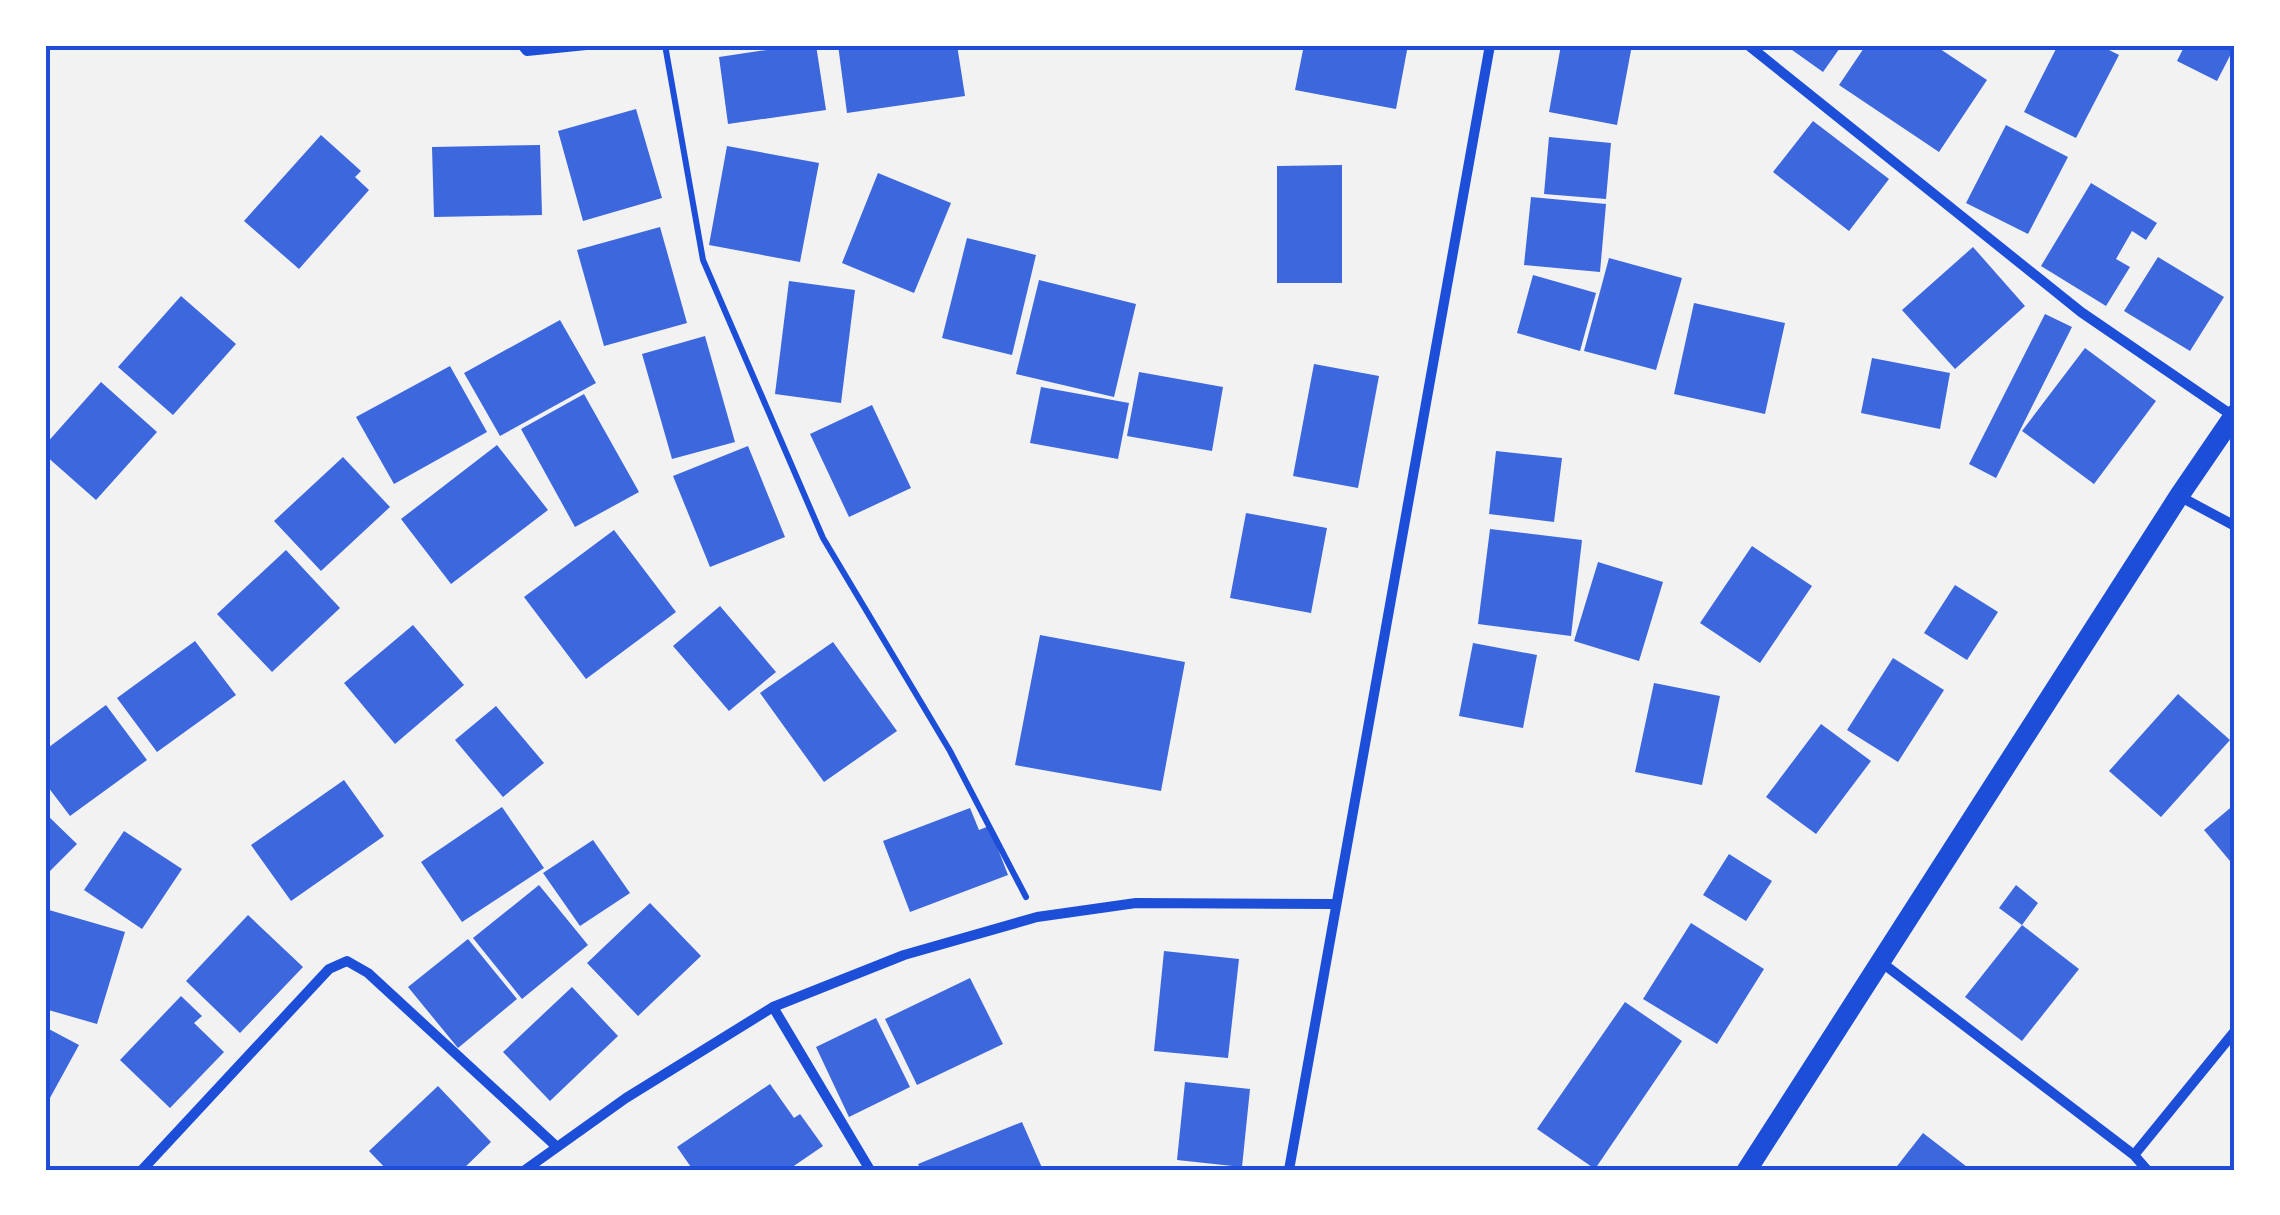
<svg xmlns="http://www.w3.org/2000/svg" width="2280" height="1215" font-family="Inter,sans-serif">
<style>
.building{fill:#3d67dc}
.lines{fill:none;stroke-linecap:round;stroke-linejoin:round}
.path{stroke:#1d4ed8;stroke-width:6}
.minor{stroke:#1d4ed8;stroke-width:10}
.secondary{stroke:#1d4ed8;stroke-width:20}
.neatline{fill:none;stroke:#1d4ed8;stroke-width:4}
</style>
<rect width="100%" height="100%" fill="#f2f2f2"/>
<path class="building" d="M800,45H816L826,110L728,124L719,57Z
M838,45H957L965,96L847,113Z
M1304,45H1408L1396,109L1295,90Z
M1561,45H1632L1617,125L1549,112Z
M1785,45H1842L1823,72Z
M1866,45H1934L1987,80L1939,152L1839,85Z
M2058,45H2099L2119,55L2076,138L2024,112Z
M2185,45H2235V46L2217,81L2177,61Z
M636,109L662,198L583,221L558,131Z
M1813,121L1889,179L1849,231L1773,172Z
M2006,125L2068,157L2028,234L1966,203Z
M321,135L361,171L355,177L369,190L299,269L244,221Z
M1549,137L1611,143L1606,199L1544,194Z
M540,145L542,215L434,217L432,147Z
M727,146L819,163L800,262L709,245Z
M1342,165V283H1277V166Z
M878,173L951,203L914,293L842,263Z
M2091,183L2157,223L2146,240L2132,231L2116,259L2130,267L2106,306L2041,266Z
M1531,197L1606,204L1600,272L1524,265Z
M660,227L687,323L604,346L577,250Z
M967,238L1036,255L1012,355L942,338Z
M1973,247L2025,306L1955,369L1902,310Z
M2158,257L2224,297L2190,351L2124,311Z
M1609,258L1682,278L1656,370L1584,351Z
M1533,275L1596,293L1580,351L1517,333Z
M1039,280L1136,304L1114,397L1016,374Z
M789,281L855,290L841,403L775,394Z
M181,296L236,344L173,415L118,367Z
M1694,303L1785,323L1765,414L1674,394Z
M2045,314L2072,327L1996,478L1969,464Z
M560,320L596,383L500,436L464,373Z
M705,336L735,442L672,459L642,354Z
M2085,348L2156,401L2094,484L2022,431Z
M1872,358L1950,373L1940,429L1861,413Z
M1314,364L1379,376L1358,488L1293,476Z
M450,366L487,432L394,484L356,417Z
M1139,372L1223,387L1212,451L1127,436Z
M101,382L157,432L96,500L45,455V445Z
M1041,387L1129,403L1118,459L1030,443Z
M584,394L639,492L575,527L521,429Z
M872,405L911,488L849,517L810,434Z
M497,445L548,510L451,584L401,519Z
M748,446L785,537L710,567L673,476Z
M1496,451L1562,458L1554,522L1489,514Z
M343,457L390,507L321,571L274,521Z
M1246,513L1327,528L1311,613L1230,598Z
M1490,529L1582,540L1571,636L1478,624Z
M614,530L676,612L586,679L524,597Z
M1752,546L1812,586L1760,663L1700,623Z
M286,550L340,608L272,672L217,614Z
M1598,562L1663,582L1639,661L1574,641Z
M1955,585L1998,612L1967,660L1924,633Z
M720,606L776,672L729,711L673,646Z
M413,625L464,685L395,744L344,683Z
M1040,635L1185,662L1161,791L1015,765Z
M195,641L236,695L157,752L117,698Z
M833,642L897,731L824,782L760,693Z
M1473,643L1537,655L1523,728L1459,716Z
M1893,658L1944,690L1898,762L1847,730Z
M1654,683L1720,696L1702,785L1635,772Z
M2178,694L2230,740L2161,817L2109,771Z
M106,705L147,760L70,816L45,783V750Z
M496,706L544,763L503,797L455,740Z
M1821,724L1871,761L1816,834L1766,797Z
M344,780L384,836L291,901L251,845Z
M2235,804V867L2204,830Z
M502,807L544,868L462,922L421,862Z
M970,808L979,830L989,826L1008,875L910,912L883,841Z
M45,813L77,844L45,876Z
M124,831L182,869L142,929L84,890Z
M593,840L630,893L580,926L543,873Z
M1729,854L1772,881L1746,921L1703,895Z
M539,885L588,945L522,999L473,938Z
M2016,885L2038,903L2022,925L1999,908Z
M650,903L701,956L638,1016L587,963Z
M49,910L125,932L97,1024L45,1009V924Z
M248,915L303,967L240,1033L186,981Z
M1691,923L1764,969L1717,1044L1643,999Z
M2022,925L2079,969L2022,1041L1965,997Z
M468,939L517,999L458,1048L408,987Z
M1164,951L1239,959L1228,1058L1154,1051Z
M970,978L1003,1044L917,1085L885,1019Z
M572,987L618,1036L550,1101L503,1052Z
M181,996L202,1016L194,1023L224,1052L170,1108L120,1060Z
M1625,1002L1682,1041L1595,1169L1537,1129Z
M876,1018L910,1087L849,1117L816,1047Z
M45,1027L79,1045L45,1107Z
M1185,1082L1250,1089L1242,1167L1177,1160Z
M770,1084L794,1118L800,1114L823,1146L788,1170H693L677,1147Z
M438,1086L491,1142L462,1170H387L369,1151Z
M1022,1122L1043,1170H921L918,1164Z
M1923,1133L1971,1170H1894Z"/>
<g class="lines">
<path class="path" d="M665,45L703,260L823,538L950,751L1026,897"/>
<path class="minor" d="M522,45L527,51L586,45
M1748,45L2081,312L2233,416
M2179,496L2235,526
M1881,962L2134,1155L2147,1170
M773,1007L870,1170
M2134,1155L2235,1031
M142,1170L329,969L347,961L368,973L557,1147
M525,1170L626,1098L773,1007L904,955L1037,917L1136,903L1334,904
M1289,1170L1490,45"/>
<path class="secondary" d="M1747,1170L2179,496L2235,414"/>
</g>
<rect width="2280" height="1215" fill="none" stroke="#ffffff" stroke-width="95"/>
<rect x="48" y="48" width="2184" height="1120" class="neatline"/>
</svg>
